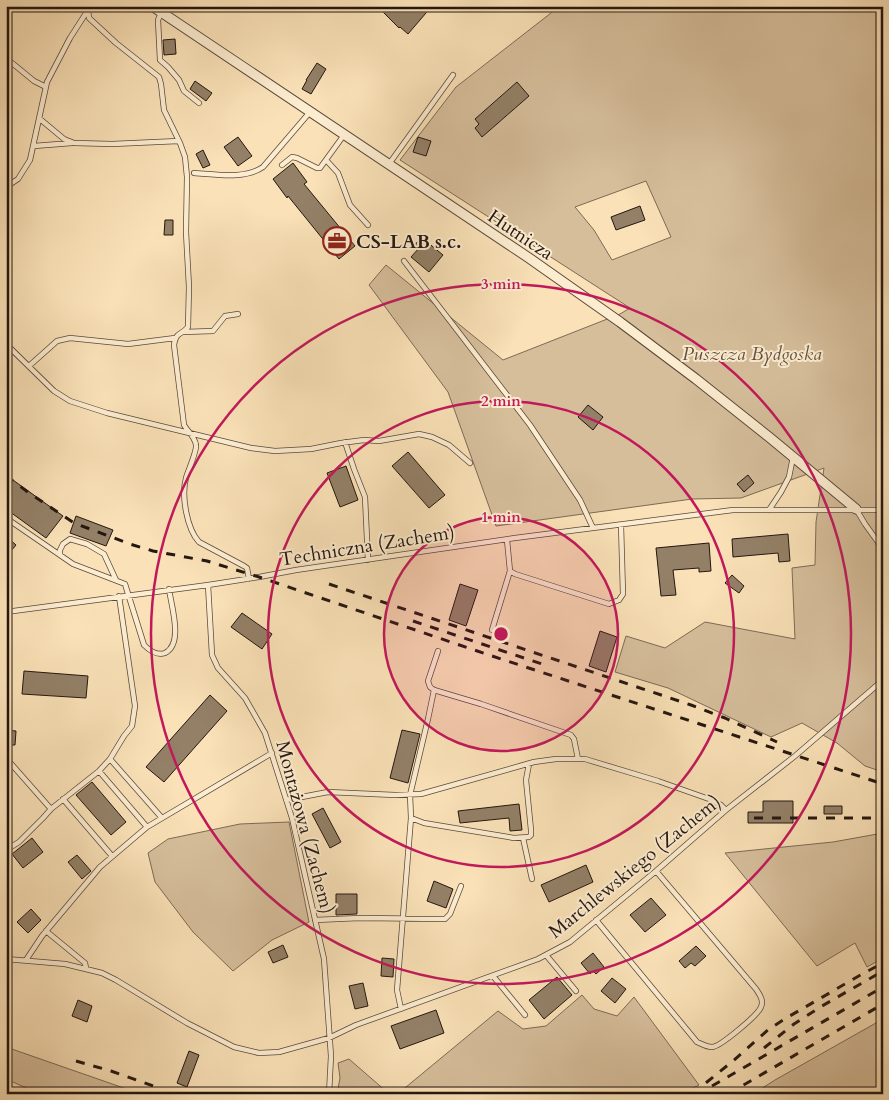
<svg xmlns="http://www.w3.org/2000/svg" width="889" height="1100" font-family="Cardo,serif">
<style>
.green{fill:#d6be9b;stroke:#7d6a56;fill-rule:evenodd}
.building{fill:#938067;stroke:#241610}
.lines{fill:none;stroke-linecap:round;stroke-linejoin:round}
.service-casing{stroke:#5a493a;stroke-width:6}
.minor-casing{stroke:#5a493a;stroke-width:11}
.service{stroke:#fcecd0;stroke-width:4.5}
.minor{stroke:#fcecd0;stroke-width:9}
.rail{stroke:#241610;stroke-width:3;stroke-dasharray:9 9;stroke-linecap:butt}
.ring{fill:none;stroke:#c2185b;stroke-width:2.5}
.labels{text-anchor:middle;stroke-width:4;stroke-linejoin:round;paint-order:stroke}
.street-label{font-size:19px;fill:#241610;stroke:#fcecd0}
.poi-label{font-size:19px;font-weight:bold;fill:#241610;stroke:#fcecd0;text-anchor:start}
.park-label{font-size:19px;font-style:italic;fill:#625141;stroke:#fcecd0}
.centre{fill:#c2185b;stroke:#fcecd0;stroke-width:2.5}
.ring-label{font-size:15px;text-anchor:middle;font-weight:bold;fill:#c2185b;stroke:#fcecd0;stroke-width:4;stroke-linejoin:round;paint-order:stroke}
</style>
<rect width="100%" height="100%" fill="#fae1b7"/>
<filter id="stains"><feTurbulence type="fractalNoise" baseFrequency=".004" numOctaves="4"/><feColorMatrix values="0 0 0 0 .2 0 0 0 0 .09 0 0 0 0 .02 0 0 0 .5 -.17"/></filter>
<radialGradient id="worn" r=".72"><stop offset=".6" stop-color="#630" stop-opacity="0"/><stop offset="1" stop-color="#630" stop-opacity=".3"/></radialGradient>
<path class="green" d="M560,6H883V772L865,766L837,743L802,723L771,737L668,688L615,672L626,636L665,648L705,622L795,639L792,568L815,565L816,522L824,468L741,498L692,499L496,526L448,392L369,285L386,265L503,360L620,314L630,308L400,160L456,87ZM646,181L671,237L612,260L594,230L575,207Z
M289,822L309,922L272,940L233,971L193,932L155,882L148,853L168,839L240,824Z
M883,833V958L867,967L855,943L817,966L725,853L833,842Z
M582,995L594,1009L617,1016L634,997L699,1085L681,1094H402L400,1092L498,1011L523,1029L546,1026Z
M883,1019V1094H753L775,1080Z
M6,1047L141,1094H40L6,1079Z
M349,1059L387,1092L389,1094H337L340,1078L338,1063Z"/>
<path class="building" d="M391,6H432L408,34L400,27L399,28L383,12Z
M175,39L176,54L164,55L163,40Z
M317,63L326,69L311,94L302,89L307,80H306Z
M195,81L212,93L206,101L190,89Z
M517,82L529,96L482,137L475,128L479,124L475,119Z
M238,137L252,156L238,166L224,147Z
M418,137L431,141L426,156L413,152Z
M203,150L210,165L203,168L196,154Z
M293,163L307,182L304,184L355,246L339,259L288,196L287,198L273,179Z
M640,206L645,220L616,230L611,217Z
M165,220H173V235H164Z
M421,237L443,255L429,272L411,257L419,248L415,245Z
M588,405L603,417L593,430L578,417Z
M408,452L445,495L429,508L392,466Z
M346,466L358,500L340,507L327,473Z
M6,475L63,516L46,538L6,509Z
M748,475L754,483L744,492L737,484Z
M76,516L113,530L106,546L70,533Z
M788,534L790,561L779,562L778,553L733,557L732,539Z
M6,536L16,545L11,551L6,547Z
M709,543L711,571L699,572V568L673,570L676,595L661,596L656,548Z
M732,575L744,586L739,593L725,583Z
M460,584L478,590L466,626L449,620Z
M242,613L272,634L262,649L231,627Z
M600,631L617,637L606,672L589,666Z
M24,671L88,676L86,698L22,694Z
M210,695L227,711L164,782L146,767Z
M6,730L16,731L15,745H6Z
M402,730L420,734L408,783L390,778Z
M92,782L126,822L111,835L76,795Z
M763,801H793V823H748V812H763Z
M519,804L522,830L510,831L509,818L460,823L458,811Z
M824,806H842V814H824Z
M323,808L341,842L330,848L312,814Z
M32,838L43,852L23,868L12,854Z
M77,855L91,871L82,879L68,862Z
M586,865L593,882L549,902L541,885Z
M434,881L453,889L446,908L427,901Z
M336,894H357V914L336,915Z
M651,898L666,915L645,932L630,915Z
M31,909L41,920L28,933L17,922Z
M283,945L288,957L273,963L268,952Z
M696,946L706,956L695,966L691,963L685,968L679,961Z
M593,953L604,967L596,974L593,971L590,974L581,963Z
M382,958L394,959L393,977L381,976Z
M557,977L572,995L544,1019L529,1000Z
M612,978L626,989L615,1003L601,991Z
M363,983L368,1006L355,1009L349,986Z
M78,1000L92,1006L87,1022L72,1016Z
M436,1010L444,1033L400,1049L391,1026Z
M189,1051L199,1055L187,1087L177,1083Z"/>
<g class="lines">
<defs>
<path id="service" d="M89,6L88,10L89,18L116,43L159,77L161,84L164,110L180,143L185,157L187,177L186,232L189,287L188,327C181,336 176,331 174,345L184,425C188,432 195,437 196,445C197,451 188,471 186,478C181,496 187,529 199,542L244,566L247,568L249,579
M161,13L158,20L160,60L168,67L179,80L184,91L199,103
M12,63L34,81L46,87
M40,119L64,139L74,143L112,144L179,141
M34,146L72,143
M326,160L338,173L350,205L368,225
M389,164L453,75
M282,165L292,157L297,158L317,168H320L344,135
M194,173C216,174 244,180 263,167L310,112
M6,187L18,179L30,160L47,82L70,38L88,10
M404,261L530,425L580,500L593,528
M184,332L213,331L225,316L238,314
M6,344L54,391L70,401L107,413L251,448L275,451L311,449L341,443L364,440L379,441L419,434L432,437L449,445L470,463
M29,366L57,341L70,338L128,344L175,338
M345,442L354,469L365,497L368,560
M856,509L865,524L883,549
M769,510L781,492L789,477L793,457
M6,518L73,564L125,584L144,645C150,651 157,656 165,653C184,644 171,605 169,589
M507,540L510,571L515,574L609,604L619,600L623,594L621,525
M60,555V550L63,544L70,539L87,544L104,554L116,580
M208,585L212,655L218,668L245,698L265,733L292,818L324,959L331,1056L329,1094
M6,612L208,585L259,577L296,570L515,538L733,510H883
M492,630L510,571
M434,690L481,704L571,735L574,739L578,759
M6,758L51,809
M110,759L162,818
M99,771L147,827L272,753
M63,799L112,856
M286,800L328,792L395,795L421,794L534,762L556,759H585L658,781L709,799L721,805L726,810
M411,818L424,823L514,838L529,837L531,835V830L526,780L529,764
M523,838L532,879
M6,850L19,842L43,818L51,809L99,771L110,759L124,736L132,726L135,706L119,596
M315,920L360,918L445,919L450,914L461,886
M596,920L697,1042C702,1044 706,1047 712,1047C720,1047 758,1015 761,1007C764,1001 760,995 756,989L656,871
M46,931L85,963L86,968
M546,955L576,991
M6,959L65,964L102,973L116,980L187,1023L234,1047L259,1053L279,1052L329,1038L356,1025L538,959L570,942L656,871L726,810L795,756L883,680
M26,960L42,936L100,867L147,827
M493,976L525,1015
M401,1009L397,990L411,818L410,795L428,719L434,690L430,687L428,681L438,651"/>
<path id="minor" d="M152,6L529,258L620,322L696,379L769,437L856,509"/>
</defs>
<use href="#service" class="service-casing"/>
<use href="#minor" class="minor-casing"/>
<use href="#service" class="service"/>
<use href="#minor" class="minor"/>
<path class="rail" d="M6,476L32,495L74,523L130,544L153,551L207,561L259,577L492,656L883,784
M329,584L691,705L725,718L777,742
M413,621L548,666
M754,818H883
M764,1048L794,1024L822,1006L883,971
M76,1061L111,1071L176,1094
M712,1086L883,987
M6,1088L20,1094
M692,1094L733,1061L769,1029L788,1017L864,973L883,963
M728,1094L883,1004"/>
</g>
<circle cx="501" cy="634" r="117" fill="#c2185b" fill-opacity=".12"/>
<g class="ring">
<circle cx="501" cy="634" r="117"/>
<circle cx="501" cy="634" r="233"/>
<circle cx="501" cy="634" r="350"/>
</g>
<defs>
<symbol id="office-ring" viewBox="-11 -11 22 22"><circle r="9.5" fill="#fcecd0" stroke="#8f2418" stroke-width="1.5"/><path d="M-6-3h4V-5.5h4V-3h4V5H-6ZM-1-4.5V-3h2v-1.5ZM-6 0V1H6V0Z" fill="#8f2418"/></symbol>
</defs>
<g fill-rule="evenodd">
<use href="#office-ring" x="321" y="225" width="32" height="32"/>
</g>
<g class="labels">
<g class="street-label">
<text transform="translate(521 234) rotate(34)" y="7">Hutnicza</text>
<text transform="translate(367 545) rotate(-9)" y="7">Techniczna (Zachem)</text>
<text transform="translate(306 827) rotate(75)" y="7">Montażowa (Zachem)</text>
<text transform="translate(634 866) rotate(-39)" y="7">Marchlewskiego (Zachem)</text>
</g>
<g class="poi-label">
<text x="356" y="248">CS-LAB s.c.</text>
</g>
<g class="park-label">
<text x="752" y="360">Puszcza Bydgoska</text>
</g>
</g>
<circle cx="501" cy="634" r="8" class="centre"/>
<g class="ring-label">
<text x="501" y="289">3 min</text>
<text x="501" y="406">2 min</text>
<text x="501" y="522">1 min</text>
</g>
<rect width="889" height="1100" fill="none" stroke="#fae1b7" stroke-width="25"/>
<rect x="8" y="8" width="874" height="1085" fill="none" stroke="#241610" stroke-width="2.5"/>
<rect x="12" y="12" width="864" height="1075" fill="none" stroke="#241610"/>
<rect width="100%" height="100%" filter="url(#stains)"/>
<rect width="100%" height="100%" fill="url(#worn)"/>
</svg>
